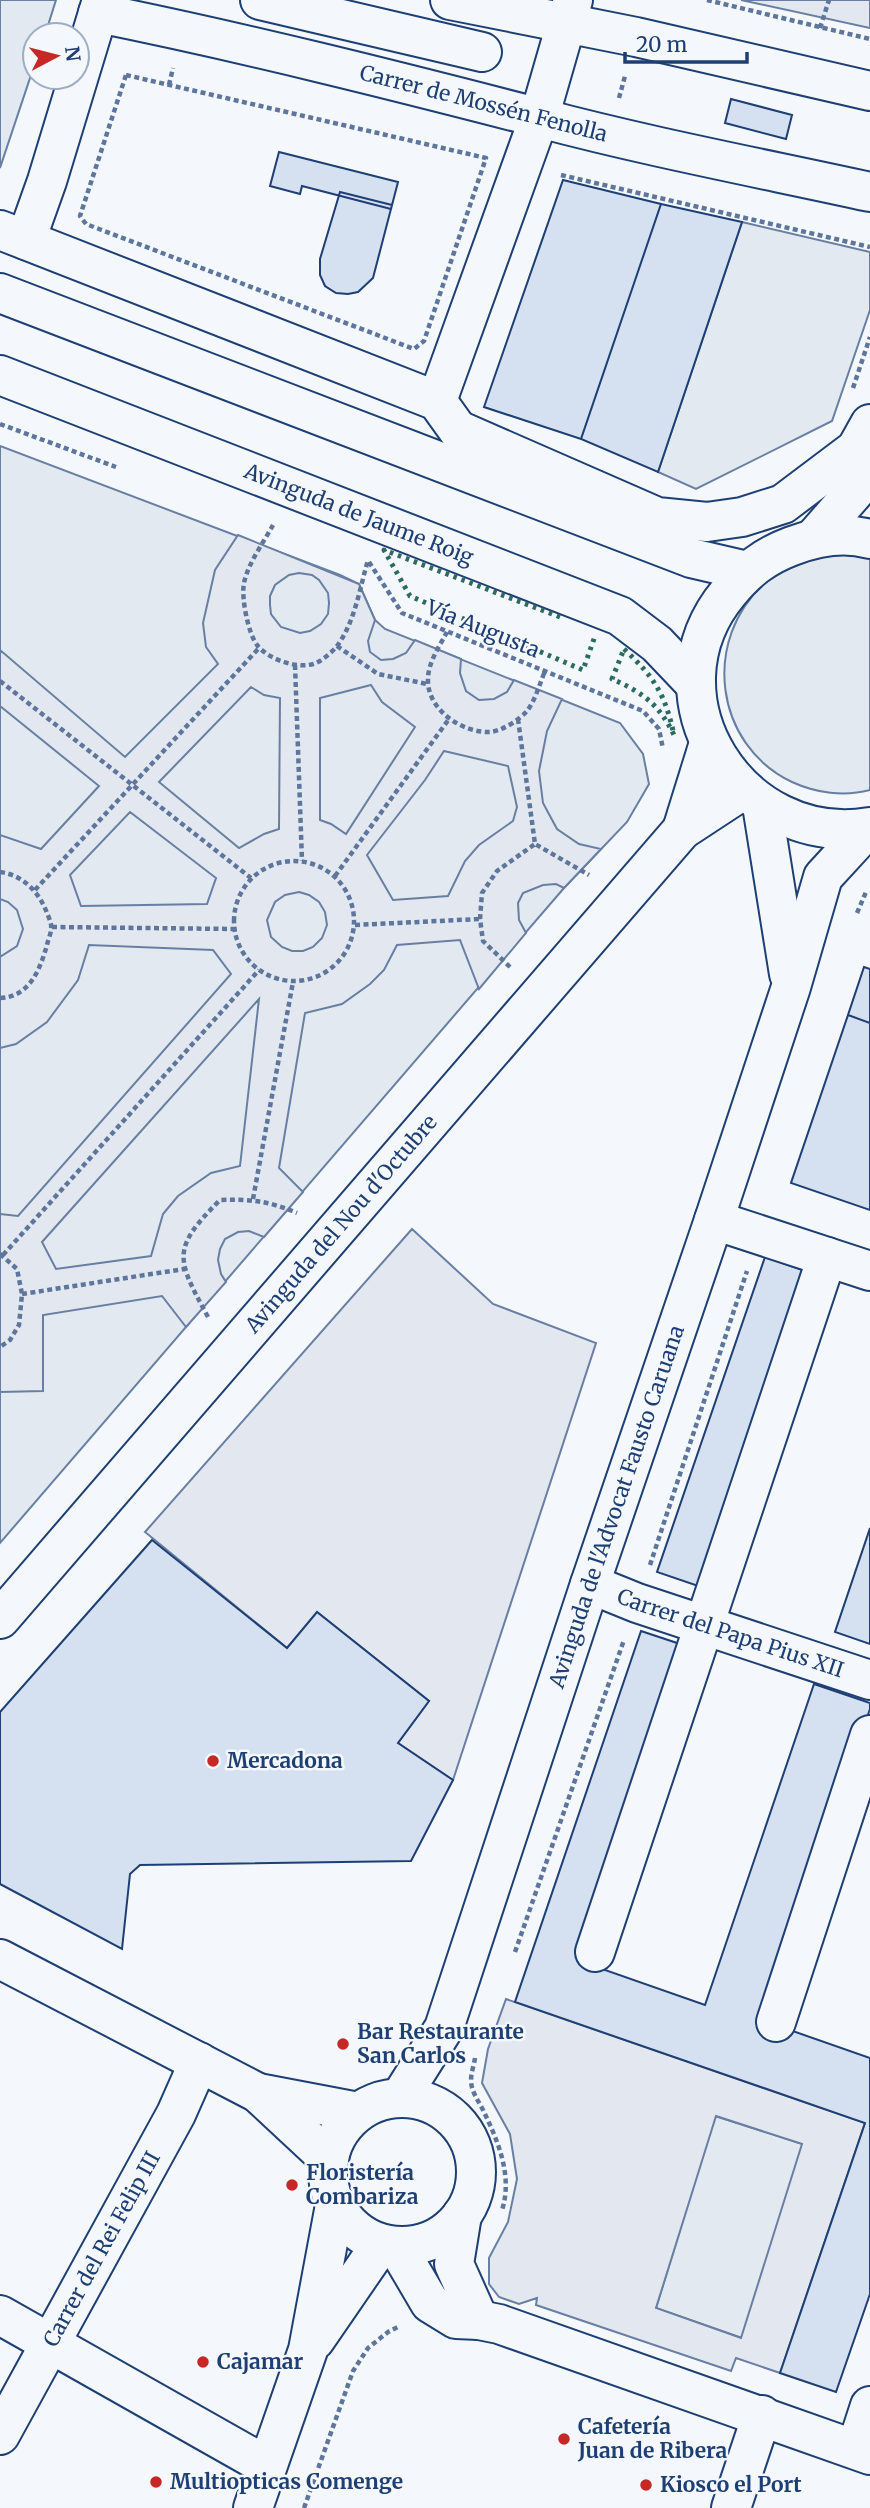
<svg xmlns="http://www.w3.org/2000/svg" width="870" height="2508" font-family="Merriweather,serif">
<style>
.green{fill:#e3e9f0;stroke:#687fa3;stroke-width:2}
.parking{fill:#e3e8f0;stroke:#687fa3;stroke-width:2;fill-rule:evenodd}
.building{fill:#d5e0f0;stroke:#1d3f73;stroke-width:2}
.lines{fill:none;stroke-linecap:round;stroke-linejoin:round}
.minor-casing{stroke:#1d3f73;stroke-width:42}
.major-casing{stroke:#1d3f73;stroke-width:42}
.path{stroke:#5e769c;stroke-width:4.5;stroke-dasharray:5 3.5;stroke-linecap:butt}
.minor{stroke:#f4f7fb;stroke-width:38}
.major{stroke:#f4f7fb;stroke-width:38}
.hedge{stroke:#2c6c60;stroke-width:5;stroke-dasharray:3.5 5;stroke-linecap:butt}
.poi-dot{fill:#c62828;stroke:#f4f7fb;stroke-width:2.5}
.labels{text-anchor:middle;stroke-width:5;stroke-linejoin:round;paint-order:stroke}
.street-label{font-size:21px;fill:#1d3f73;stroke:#f4f7fb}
.poi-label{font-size:21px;font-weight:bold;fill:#1d3f73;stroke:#f4f7fb;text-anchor:start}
</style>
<rect width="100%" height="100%" fill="#f4f7fb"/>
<path class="green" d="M0,0H56L45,35H35V63L0,168Z
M742,222L870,252V310L832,421L696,489L658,472Z
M0,446L340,575L359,584L375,620L385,629L620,723L643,754L649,784L627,822L564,888L0,1543Z
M839,554L870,558V790C844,797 816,793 792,782C714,745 701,639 766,582C786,564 814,558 839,554Z
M715,2116L803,2144L742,2338L656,2308Z"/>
<path class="parking" d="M741,0H870V28Z
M238,535L359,584L375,620L368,641L370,652L381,660L393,659L406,653L415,640L461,659L460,673L466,691L479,700L494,699L507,692L514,680L562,699L547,731L539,771L543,803L557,829L579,844L601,849L564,888L556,884L543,885L523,893L518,903L519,920L526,933L479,989L460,940L397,945L384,970L370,984L342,1004L305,1013L279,1168L303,1192L264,1237L249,1231L238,1232L225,1239L220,1249L218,1260L221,1274L226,1282L186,1327L162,1296L43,1315V1391L0,1392V1214L18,1216L231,974L213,950L89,945L78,980L47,1022L16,1044L0,1048V957L17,946L23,929L17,910L8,902L0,899V835L41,849L99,786L0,706V650L125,757L218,664L206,647L203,623L215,570ZM299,573L312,575L319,580L328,593L329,603L328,614L321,624L310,631L300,633L281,627L271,614L270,605V596L275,585L289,575ZM371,685L382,702L415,727L346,834L331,824L320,820V698ZM251,687L264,695L280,698L279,829L264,834L239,848L159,782ZM444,751L508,766L517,807L513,821L479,845L465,861L448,896L393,900L367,855L425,780ZM130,812L216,878L207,904L81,906L70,875ZM299,892L309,895L319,902L325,912L327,925L322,938L313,947L303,951H292L282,947L271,937L267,920L275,902L285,895ZM259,999L240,1166L211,1173L178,1196L163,1214L151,1256L56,1269L42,1242Z
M412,1229L493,1304L596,1343L453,1780L398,1743L429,1701L318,1613L287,1648L145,1532Z
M506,1999L865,2123L780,2373L736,2358L731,2371L536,2305L537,2298L519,2304L499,2297L489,2284V2258L508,2222L517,2179L510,2134L482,2083L488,2049ZM716,2116L802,2144L741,2338L656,2308Z"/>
<path class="building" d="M731,99L792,115L786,139L725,123Z
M279,152L398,182L391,209L302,186L300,194L270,186Z
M563,180L661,204L581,439L484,407Z
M340,192L392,205L373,278L358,292L348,294L336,293L325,286L320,275V259Z
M661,204L742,222L658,472L581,439Z
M864,967L870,969V1023L848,1015Z
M848,1015L870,1023V1210L791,1183Z
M765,1257L814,1274L707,1589L657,1572Z
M870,1528V1644L835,1632Z
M152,1540L287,1648L317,1612L429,1701L398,1743L453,1780L411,1861L140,1865L130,1874L122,1949L0,1884V1712Z
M641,1631L689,1647L582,1962L705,2005L814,1684L870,1703V1709L764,2021L870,2058V2294L836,2392L780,2373L865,2123L515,2002Z"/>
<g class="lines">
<defs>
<g id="minor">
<path d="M260,0L482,52"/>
<path d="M450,0L636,37L870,91"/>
<path id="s1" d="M98,13C246,43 393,80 540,118C649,147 760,168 870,192"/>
<path d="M0,230L437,401L495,482"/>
<path d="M26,240L47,181L102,0"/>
<path d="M437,401L539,118L573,0"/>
<path d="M458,430L657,517L707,522L742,517L783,504L856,449L870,424"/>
<path d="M814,538L870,474"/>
<path d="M762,805L789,974"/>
<path d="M682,830L709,743"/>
<path d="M714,1220L870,1271"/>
<path id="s2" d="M590,1584L637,1603L870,1680"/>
<path id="s3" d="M0,1619L682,830L743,790"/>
<path d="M595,1952L827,1257"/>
<path d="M0,1959L258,2093L329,2159"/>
<path d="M776,2022L870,1735"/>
<path d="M258,2093L358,2112"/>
<path id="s4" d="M400,2098L444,2028L590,1584L714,1220L791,987L823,877L868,828"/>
<circle cx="402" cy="2172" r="74"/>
<path d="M462,2215L454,2264L479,2320"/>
<path d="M397,2247L430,2303L456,2319L479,2320L499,2324L870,2455"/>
<path d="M0,2315L267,2466"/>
<path d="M315,2340L381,2244"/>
<path id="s5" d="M0,2435L176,2114L199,2062"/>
<path d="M856,2449L870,2406"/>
<path d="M253,2508L308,2350L335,2205"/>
<path d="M731,2508L762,2415"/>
</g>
<g id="major">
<path d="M0,293L691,558L747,571"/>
<path id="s6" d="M0,375L620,616L657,644L696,685"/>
<path d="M870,539C845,532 816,537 792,546C765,556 747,570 729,592C642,696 740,849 870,827"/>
</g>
</defs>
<use href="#minor" class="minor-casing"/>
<use href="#major" class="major-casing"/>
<path class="path" d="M707,0L870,39
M820,28L829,0
M126,75L486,158L424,341L414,349L86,224L80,216Z
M169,85L173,68
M619,98L625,76
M561,175L870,247
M853,388L870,337
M0,424L116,467
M273,525C264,542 248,563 244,583C241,597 248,633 257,645C269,660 299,670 316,663C323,660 332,652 337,646C355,622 360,587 368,560
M369,562L402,613L643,711L659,729L663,749
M447,632C439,647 427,664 428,682C429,711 463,733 490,732C502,731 519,720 527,711C535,701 540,683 545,671
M337,646L378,674L427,684
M295,665L302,861
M0,681L251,878
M518,719L535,844L589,875
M234 921a60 60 0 1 1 120 0a60 60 0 1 1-120 0Z
M0,872C23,875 39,892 47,913C49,918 52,924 51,929C51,934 48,940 47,945C40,969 30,997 0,998
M335,876L449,719
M35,890L259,648
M857,913L866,892
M355,925L480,919
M52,927L235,929
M510,967L483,941L480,919L482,893L497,871L535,844
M253,1199L293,982
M0,1254L17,1269L22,1294L19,1325L10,1340L0,1347
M3,1255L259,970
M22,1294L184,1269
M208,1317C176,1258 171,1249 220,1200C251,1199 269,1201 297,1213
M650,1565L747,1271
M515,1952L624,1640
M475,2058C474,2065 471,2073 471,2080C471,2091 478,2100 483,2110C498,2141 513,2176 502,2210
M304,2508L353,2371L368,2348L388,2332L398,2327"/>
<use href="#minor" class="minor"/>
<use href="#major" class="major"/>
<path class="hedge" d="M560,617L384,550L410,596L583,670L595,636
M624,649C655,678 665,694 674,735C659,704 642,692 612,679Z"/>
</g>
<g class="poi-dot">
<circle cx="213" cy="1761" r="7"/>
<circle cx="343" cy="2044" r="7"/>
<circle cx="292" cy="2185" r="7"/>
<circle cx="203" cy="2362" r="7"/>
<circle cx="564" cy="2439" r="7"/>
<circle cx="156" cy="2482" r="7"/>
<circle cx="646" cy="2485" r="7"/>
</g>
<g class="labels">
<g class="street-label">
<text dy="7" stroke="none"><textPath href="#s1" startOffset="396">Carrer de Mossén Fenolla</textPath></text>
<text dy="7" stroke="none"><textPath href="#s6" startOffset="385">Avinguda de Jaume Roig</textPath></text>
<text transform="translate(483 629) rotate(22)" y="7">Vía Augusta</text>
<text dy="7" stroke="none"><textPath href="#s3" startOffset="522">Avinguda del Nou d'Octubre</textPath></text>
<text dy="7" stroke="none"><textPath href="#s4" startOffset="632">Avinguda de l'Advocat Fausto Caruana</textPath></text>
<text dy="7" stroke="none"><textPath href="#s2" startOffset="149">Carrer del Papa Pius XII</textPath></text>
<text dy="7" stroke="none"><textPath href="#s5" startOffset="212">Carrer del Rei Felip III</textPath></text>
</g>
<g class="poi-label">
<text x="227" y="1768">Mercadona</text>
<text x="357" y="2039">Bar Restaurante<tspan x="357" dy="24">San Carlos</tspan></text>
<text x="306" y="2180">Floristería<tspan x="306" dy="24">Combariza</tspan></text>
<text x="217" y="2369">Cajamar</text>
<text x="578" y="2434">Cafetería<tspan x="578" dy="24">Juan de Ribera</tspan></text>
<text x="170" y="2489">Multiopticas Comenge</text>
<text x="660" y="2492">Kiosco el Port</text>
</g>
</g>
<g transform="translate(56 56) rotate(83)"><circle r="33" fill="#f4f7fb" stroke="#9eadc5" stroke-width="2"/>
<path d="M0-5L12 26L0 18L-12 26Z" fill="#c62828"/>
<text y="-10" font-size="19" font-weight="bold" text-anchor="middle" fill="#1d3f73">N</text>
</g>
<path d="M625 52v10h122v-10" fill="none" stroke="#1d3f73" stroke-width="3.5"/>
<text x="636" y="52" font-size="21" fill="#1d3f73" stroke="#f4f7fb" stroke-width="5" paint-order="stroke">20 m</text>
</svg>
